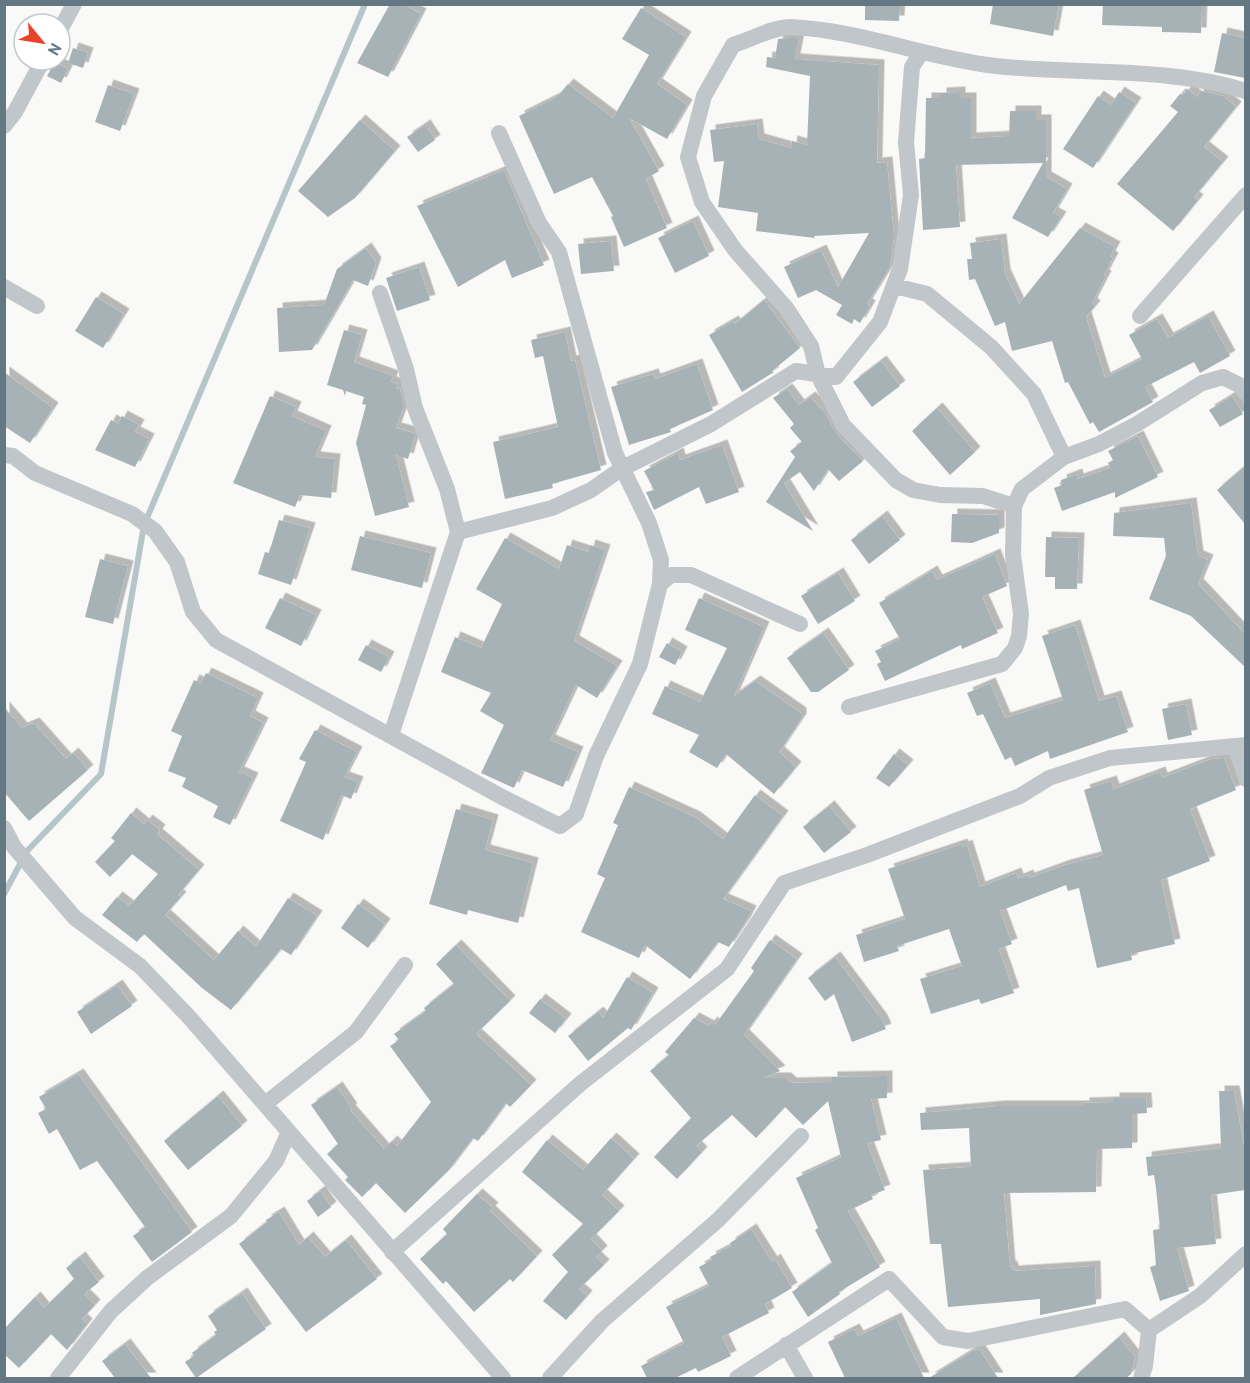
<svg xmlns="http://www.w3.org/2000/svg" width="1250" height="1383" font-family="'PT Sans',sans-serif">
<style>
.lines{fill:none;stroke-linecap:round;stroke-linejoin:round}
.stream{stroke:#b6c6c8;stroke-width:6}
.building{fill:#a7b2b7;filter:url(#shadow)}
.minor{stroke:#c0c6c9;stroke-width:16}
</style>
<defs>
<filter id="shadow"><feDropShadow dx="5.5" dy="-5.5" stdDeviation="0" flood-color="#0004"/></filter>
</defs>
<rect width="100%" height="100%" fill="#f9f9f7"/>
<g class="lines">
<path class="stream" d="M4,894L27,851L101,774L144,525L365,4"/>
</g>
<path class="building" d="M390,4H403L421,14L388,77L357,63Z
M865,4H900L899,21L865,20Z
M993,4H1059L1053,36L990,24Z
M1103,4H1202L1201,33L1162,32V27L1102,25Z
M641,8L686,37L657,84L687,105L667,139L629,118L659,171L646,179L667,228L624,247L611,217L613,216L592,177L554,194L519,116L557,97L568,84L613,118L649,55L622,39Z
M1222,33L1245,38V78L1214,72Z
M790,38H799L795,59L879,65L877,163L887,162L894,237L890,267L867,304L870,306L860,323L854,319L852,324L836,315L842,305L816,290L798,298L784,267L821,250L838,287L869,233L814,236L815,238L756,231L758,213L718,207L724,161L714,162L710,130L757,124L759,139L791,148L792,141L807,145L810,76L766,67L767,57L775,58L778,39Z
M73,48L88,53L83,68L68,63Z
M55,62L68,69L61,83L47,76Z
M108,85L134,94L120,131L95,122Z
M1188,89L1197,97L1201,91L1223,96L1236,107L1204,147L1223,162L1194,197L1198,200L1173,231L1117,184L1178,112L1170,106L1180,94L1183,95Z
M960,92V98H971V138L1009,136L1010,111H1036V120H1046V177L1067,189L1053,213L1061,217L1048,237L1012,218L1043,163L956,165L960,227L923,230L919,159L925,158L926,98H941V93Z
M1119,92L1136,103L1093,168L1063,149L1098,96L1111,105Z
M360,120L395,151L355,198L328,217L298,191Z
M425,125L435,140L418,152L407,137Z
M504,170L544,265L512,278L505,260L458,287L417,206Z
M693,221L709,256L675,273L658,238Z
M1080,228L1115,247L1110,256L1113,258L1104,275L1106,276L1092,303L1095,306L1086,317L1105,378L1142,359L1129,335L1157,319L1168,338L1208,316L1230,356L1200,373L1194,362L1145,387L1153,402L1099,432L1093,422L1090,424L1068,382L1065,383L1052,341L1012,351L1005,322L995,326L975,279L969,280L967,259H972L970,243L1001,239L1005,274L1019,304Z
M611,241L614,271L581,274L578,244Z
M366,248L376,263L368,286L353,280L312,350L279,352L277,308L324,305L337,269Z
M419,267L430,300L397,311L386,278Z
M96,297L124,314L103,348L75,331Z
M764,300L800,348L772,371L774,372L742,392L709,335L733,321L735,324Z
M344,330L362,335L354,362L393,376L391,382L398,384L396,388L400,389L404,406L396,428L414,433L415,436L408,459L396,455L409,507L375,516L356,443L366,405L362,404L364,397L346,391L345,396L343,390L327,385Z
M565,332L571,361L575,360L601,470L552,484L553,488L505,499L493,442L558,427L543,356L535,358L531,340Z
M881,361L900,386L872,407L853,382Z
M697,364L713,410L670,429L671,432L629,445L611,387L653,374L655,379Z
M4,372L53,408L30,443L4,426Z
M787,389L799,405L810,397L826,414L835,432L863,461L839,481L828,469L814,491L800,472L784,483L813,531L766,502L795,457L790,451L802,442L790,428L794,424L773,398Z
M270,396L296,407L292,416L326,431L315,457L335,459L331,498L300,495L295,507L233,483Z
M1232,396L1243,414L1220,427L1209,410Z
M937,408L975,452L950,475L912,431Z
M122,416L139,425L135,432L149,439L135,467L95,450L111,420L118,424Z
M1138,436L1158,477L1115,498V492L1062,511L1054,488L1062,485L1061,480L1077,474L1078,479L1110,468L1108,463L1113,460L1108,451Z
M722,445L739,492L706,504L699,487L654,510L646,492L654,490L644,471L678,453L680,460Z
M1245,466V524L1217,490Z
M1191,503L1198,556L1208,560L1198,584L1245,634V667L1191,616L1149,599L1166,556L1164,538L1113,536L1114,513Z
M952,514L999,515V533L972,543L951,542Z
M882,516L900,540L869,564L851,540Z
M279,520L310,528L291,585L258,574L265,552L269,553Z
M360,536L431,553L422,588L351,570Z
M1046,537L1079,538L1077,589H1055V577H1045Z
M505,538L559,569L567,545L588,552L590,545L605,550L574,641L617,666L597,698L576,685L550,740L578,752L563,787L522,770L514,788L481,773L504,725L480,711L491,693L441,672L455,637L481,648L502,604L476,589Z
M995,554L1007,586L982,597L998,633L962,649L961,645L885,681L877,664L881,662L875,651L900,639L879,603L932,571L937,580Z
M100,559L128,566L113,624L85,617Z
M838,573L855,601L818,624L801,596Z
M280,598L316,615L301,646L265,628Z
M699,598L764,627L734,696L755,681L801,713V719L779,752L796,767L774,794L726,754L717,768L689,752L699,735L652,714L665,686L700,702L727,648L685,630Z
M1075,625L1099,701L1116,696L1128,732L1050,759L1048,751L1015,766L1011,757L1005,760L983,714L977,716L967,693L990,683L1005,718L1063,700L1042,636Z
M823,633L849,670L818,692H811L787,658Z
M667,643L682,652L675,665L659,657Z
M366,645L389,657L381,672L358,660Z
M206,673L258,698L250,716L263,723L239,772L253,778L230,825L213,817L218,806L182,787L186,778L168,771L182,736L171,731L194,680L201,683Z
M1186,704L1192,735L1168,740L1162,709Z
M4,707L22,728L34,723L66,759L73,753L88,770L29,821L4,792Z
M315,730L357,752L344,777L358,782L351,799L341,795L323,840L280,821L306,762L299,759Z
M894,754L908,765L889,787L876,778Z
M1224,758L1236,790L1190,809L1210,861L1161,880L1175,944L1131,954L1132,960L1097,968L1079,888L1068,891L1066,885L1000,911L1012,944L999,949L1014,993L981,1004L979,999L931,1014L920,979L962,966L949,929L897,946L899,951L864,962L856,935L905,919L888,869L962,844L963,847L967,845L980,887L1016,873L1018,879L1028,875L1029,878L1065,865L1103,855L1084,790L1111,781L1114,789L1160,772L1162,778L1211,759Z
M629,787L695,817L723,839L755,795L783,816L723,899L751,911L746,921L729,947L718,942L690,979L645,945L639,958L581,932L605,878L597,874L618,825L613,823Z
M829,806L851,832L824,853L803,827Z
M456,809L493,820L485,850L533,863L518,923L468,910L467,915L429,904Z
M131,813L144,824L147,820L160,830L157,834L199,870L178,895L181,897L165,915L214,960L238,931L256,947L288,898L317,916L291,955L281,949L231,1010L202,988L144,934L137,942L102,915L117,897L129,906L158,874L132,854L110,877L95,862L115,841L111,838Z
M358,904L385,924L368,948L341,928Z
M770,940L797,959L744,1035L780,1071L763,1078H786L791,1083L832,1082V1077L887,1076V1098L871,1099L881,1140L867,1143L885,1190L871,1195L873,1199L848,1211L880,1267L839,1292L840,1294L808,1317L792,1292L832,1263L815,1230L818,1228L796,1178L841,1157L828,1101L803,1125L785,1107L756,1138L732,1115L696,1146L702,1152L677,1179L654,1157L691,1118L650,1071L669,1055L665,1052L694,1018L709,1026L712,1022L715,1025L754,971L751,968Z
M456,945L510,1001L476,1034L531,1085L510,1107L506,1103L478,1141L473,1138L448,1171L405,1213L376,1183L362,1197L345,1180L348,1177L327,1154L338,1144L311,1105L337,1087L352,1109L350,1110L384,1149L392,1141L397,1146L431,1102L390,1046L399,1040L394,1034L426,1011L424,1008L454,984L436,964Z
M835,957L882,1020L886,1029L852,1042L834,994L825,1001L808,978Z
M627,977L653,993L631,1030L628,1028L588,1061L568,1036L598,1012L603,1018Z
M117,985L132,1006L91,1034L77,1012Z
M540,999L566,1019L555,1033L529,1013Z
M78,1074L192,1232L152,1262L133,1236L145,1227L97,1161L80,1170L57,1129L49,1134L38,1113L46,1109L39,1097Z
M1219,1091H1234L1245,1151V1190L1211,1195L1216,1244L1177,1248L1189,1291L1160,1301L1150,1267L1156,1265L1153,1230L1160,1229L1156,1188L1154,1175L1148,1176L1146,1157L1221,1148Z
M218,1096L242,1126L188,1170L164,1141Z
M1114,1098H1146L1147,1113L1132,1114V1148L1097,1149L1096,1192L1004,1193L1010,1267L1012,1266L1013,1271L1095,1266L1096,1304L1040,1315V1299L948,1307L941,1244H930L923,1170L971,1167L969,1128L921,1130L920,1113L999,1106H1084V1103L1114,1102Z
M611,1138L634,1159L602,1195L619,1211L591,1239L602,1251L596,1257L604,1265L579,1289L587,1296L566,1320L543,1301L568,1272L552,1255L583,1224L522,1172L547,1140L583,1170Z
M320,1191L331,1207L318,1217L307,1201Z
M477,1194L493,1208L490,1211L537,1256L513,1282L510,1279L474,1312L446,1281L443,1284L420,1259L447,1234L443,1229Z
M279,1212L299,1245L308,1237L325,1257L346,1240L377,1279L306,1332L239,1244L267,1222L266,1220Z
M751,1229L772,1262L775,1259L792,1288L765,1304L769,1313L722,1337L731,1356L698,1372L696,1368L675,1378H647L641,1366L684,1343L666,1307L709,1286L699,1267L712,1260L710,1257L731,1246L730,1243Z
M80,1257L99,1282L84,1294L95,1305L82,1319L87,1324L67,1350L51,1334L19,1368L4,1354V1329L35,1297L44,1308L74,1279L66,1268Z
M242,1293L266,1329L196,1378L185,1362L194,1356L192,1353L216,1335L214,1332L217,1330L208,1316Z
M896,1318L924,1378H845L828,1342L854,1329L858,1336Z
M1119,1337L1135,1357L1131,1374L1126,1378H1073Z
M125,1344L151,1378H115L102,1361Z
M979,1349L998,1378H929L974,1350Z"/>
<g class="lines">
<path class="minor" d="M60,30L74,4
M4,126L15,112L43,60
M895,286L927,294L991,347L1034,394L1064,457
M4,287L37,306
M380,293L406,369L415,408L447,489L458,532
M1140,316L1246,195
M4,455L13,456L35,473L132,514L155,531L177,562L193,612L216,640L502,797L560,826L576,814L596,756L640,664L660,584L661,560L649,523L615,453L559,252L539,223L499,133
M1014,506L983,496L940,495L913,490L896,480L843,425L818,375L811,346L787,309L735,250L702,202L688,157L704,96L733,45C750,40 773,27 790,27C861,30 926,58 996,66C1079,75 1165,66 1246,91
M660,584L671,575H691L800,624
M849,707L1002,664L1015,648L1019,636L1021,614L1013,555L1014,506L1022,489L1064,457L1099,444L1137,424L1202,383L1223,377L1239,385L1246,393
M391,735L458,532L552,508L591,490L621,469L711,424L796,371L836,377L880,322L900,269L911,195L906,142L912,67L921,53
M1236,746L1246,779
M4,828L14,847L75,918L140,966L189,1017L503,1378
M265,1104L356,1032L405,965
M392,1252L580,1084L727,969L784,883L867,855L1020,796L1049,778L1110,758L1246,745
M1149,1330L1200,1296L1246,1254
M786,1345L805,1378
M58,1378L111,1311L147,1278L231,1216L276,1161L289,1132
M550,1378L602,1321L718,1220L801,1136
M737,1378L889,1279L943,1337L968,1341L1125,1309L1149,1330L1145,1366L1141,1378"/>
</g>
<rect width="1250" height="1383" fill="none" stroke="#647883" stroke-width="12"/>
<g transform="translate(42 42) rotate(120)"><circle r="28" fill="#ffffff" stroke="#c1c9cd" stroke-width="1.5"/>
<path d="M0-4.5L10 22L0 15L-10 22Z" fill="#e84428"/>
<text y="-9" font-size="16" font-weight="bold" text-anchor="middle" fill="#647883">N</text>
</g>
</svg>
